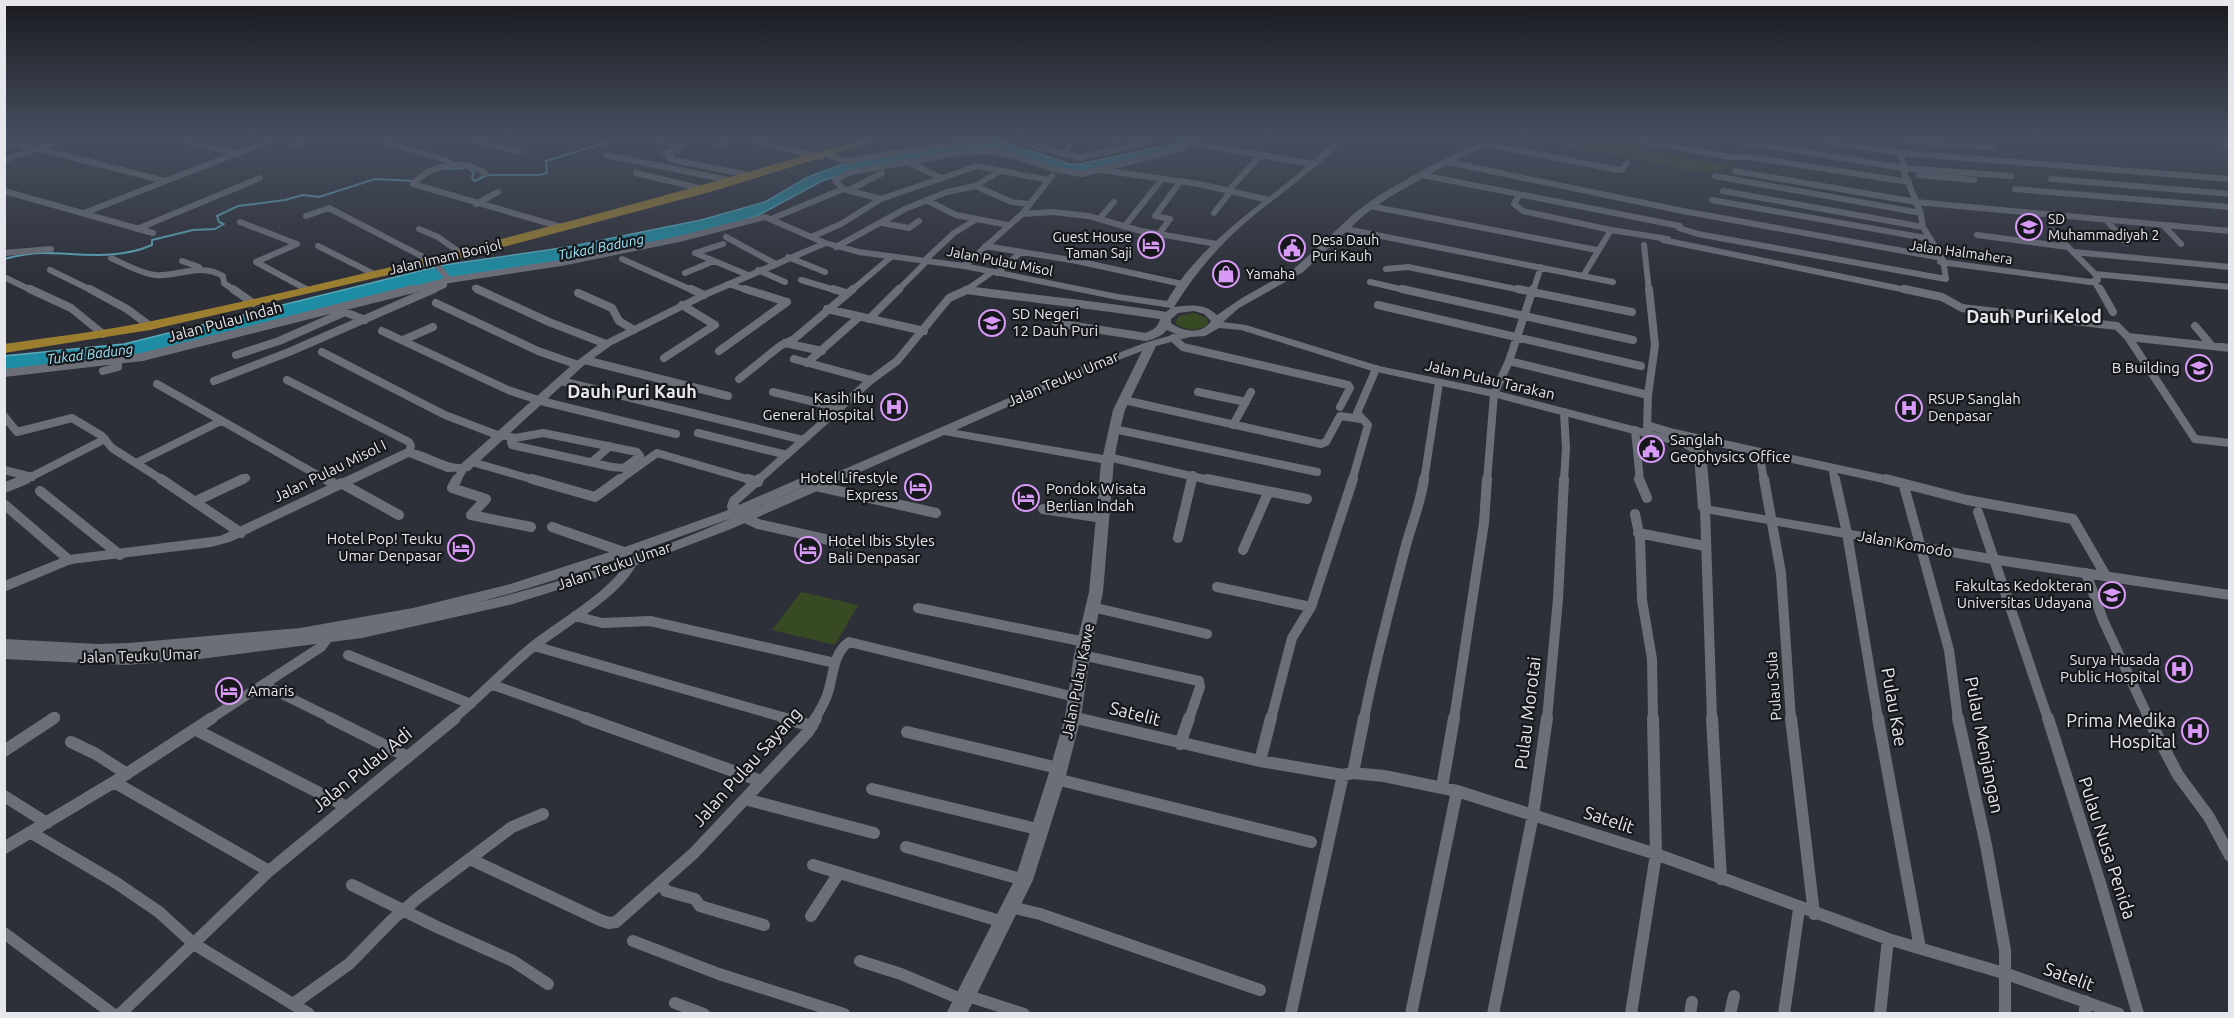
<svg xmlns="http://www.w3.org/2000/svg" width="2234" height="1018" font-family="Ubuntu,sans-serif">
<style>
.green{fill:#384a24}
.water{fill:#1e8da3;stroke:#5aa8b9;stroke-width:1.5}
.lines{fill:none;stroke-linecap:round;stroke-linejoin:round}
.stream{stroke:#5aa8b9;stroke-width:2}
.street-far3{stroke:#6c6f78;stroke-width:6}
.street-far2{stroke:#6c6f78;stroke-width:8}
.street-far1{stroke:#6c6f78;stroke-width:10}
.street{stroke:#6c6f78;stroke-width:12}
.secondary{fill:#6c6f78;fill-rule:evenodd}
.highway{fill:#9b7e2f;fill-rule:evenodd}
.labels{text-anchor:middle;stroke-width:4.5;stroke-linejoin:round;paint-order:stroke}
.far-poi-label{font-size:14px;fill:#e5e7ec;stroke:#17181c;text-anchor:start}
.far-water-label{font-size:14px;font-style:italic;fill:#9de6f9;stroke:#17181c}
.far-street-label{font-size:14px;fill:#e5e7ec;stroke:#17181c}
.poi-label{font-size:15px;fill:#e5e7ec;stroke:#17181c;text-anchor:start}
.street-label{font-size:15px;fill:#e5e7ec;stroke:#17181c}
.quarter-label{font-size:18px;font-weight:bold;fill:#e5e7ec;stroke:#17181c}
.near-street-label{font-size:18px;fill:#e5e7ec;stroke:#17181c}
.near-poi-label{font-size:18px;fill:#e5e7ec;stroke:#17181c;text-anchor:end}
</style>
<rect width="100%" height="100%" fill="#2d3038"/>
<path class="green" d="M1529,138H1584L1732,167L1709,174Z
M1194,313L1207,318L1208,324C1199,332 1185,331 1175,323L1179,316Z
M801,592L858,605L835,645L772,630Z"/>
<path class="water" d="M1175,138H1194L1177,149L1095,171L1073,172L983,148L849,172L822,181L757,216L704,232L555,262L492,271L144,354L5,372L4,356L124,344L444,265L568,247L701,220L765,202L808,177L840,165L859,161L986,140H1000L1069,164H1080L1169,145L1174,142Z"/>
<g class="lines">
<path class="stream" d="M442,169L463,168
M469,169L474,173L472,179L475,181L486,175H539L547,173L546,161L608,142L609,138
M4,259C16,256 28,253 41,253C80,253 115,261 152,245V240L193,230L215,229L224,224L219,222L217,216L238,206L285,200L303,195L319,197L375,179L414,181"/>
<path class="street-far3" d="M175,138L238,154
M372,138L445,160L451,164
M469,138L519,152
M646,138L681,145L665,153L672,155L669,159L753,176
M741,138L821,157
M1009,138L1079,158L1165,138
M1109,138L1131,147
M1128,138L1143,145
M1328,138L1339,141
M1628,138L1729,157H1749L1909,182
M1808,138L1900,153
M4,140L165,181
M1900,140L1991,147
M1744,142L1903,168L2011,176
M1192,143L1312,164
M1485,144L1618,170H1622L1627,163
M291,146L310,138
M716,146L729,138
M1038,148L1049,141
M606,155L733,181
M828,155L851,163
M1065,155L1073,138
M4,160L67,138
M846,161L989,138
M1447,162L1683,211L1942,258
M910,163L941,178
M1101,170L1199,184L1269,200
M1735,171L1916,202L2230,231
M636,173L703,189
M486,174C464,158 431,164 413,184L561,227
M1422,175L1680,226
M1919,175L1974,180
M1715,176L1921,213
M2051,179L2230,194
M975,186L1012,202L1029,204
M843,189L881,199
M2015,189L2230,207
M849,190L882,173
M1229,190L1262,154
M4,191L153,233
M1723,191L1923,227
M1519,195L1514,204L1523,211L1611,230L1668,239
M926,200L956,215L1008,225
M1712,200L1931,239
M476,204L498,192
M1370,206L1597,250
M84,213L276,138
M1214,213L1231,191
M1022,214L1052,212L1089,216L1141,231L1217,244
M306,216L329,208L431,261
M1100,218L1114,202
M771,219L843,189L835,180L848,173L863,170L957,153L989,151L1012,155L1054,169L1082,174L1184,148L1195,138
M2106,220L2127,243
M240,222L297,244
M882,223L909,228L919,221
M2163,225L2181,244
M1124,227L1162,179
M1679,228L1698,234L1946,279L1943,260L1923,227L1920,211L1905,175L1901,153L2230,179
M137,229L260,178
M419,229L438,237L462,254
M1346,229L1613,282
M2051,230L2095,274
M1159,234L1170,219L1155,216L1180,182
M1977,235L2068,247
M726,237L774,263
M811,237L841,224L881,199L977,166L1048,180
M1663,240L1911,291
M1644,245L1649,291
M318,246L374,274
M985,246L1077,261L1182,284
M836,247L905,209L947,192L975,186L1000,171
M2074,252L2230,267
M4,253L51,249
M695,253L748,275
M695,253L723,244
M788,257L825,272
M111,258C125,264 139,273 155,275C179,277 199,262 223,276L224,283L235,291
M622,259L694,291
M182,261L199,267
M434,261L449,280
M924,261L954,233L975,220
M256,262L308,290
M256,262L297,244
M1940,262L2090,282L2098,280L2095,274
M964,266L1022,214L1052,176
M1386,269L1408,267L1526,291
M50,270L93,291
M758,270L785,282
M685,273L714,261
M997,273L1021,252
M2095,274L2230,287
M1583,276L1611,230
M6,278L33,291
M801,280L838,291
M1370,282L1409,291
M2094,282L2101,291
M728,284L750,291
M475,288L481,291
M966,290L971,291
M407,291L449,280L561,263L679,239L765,217L825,243
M431,291L444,285
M851,291L891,257
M897,291L927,261
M965,291L992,272
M1533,291L1541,267"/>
<path class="street-far2" d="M30,289L71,308L103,334
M90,289L127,309L150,326
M233,289L253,303
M477,289L549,322L606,344
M691,289L704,295
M745,289L787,302
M833,289L846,293
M1402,289L1633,340
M1518,289L1632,312
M1904,289L1942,297L1962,308L2117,326L2128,337L2195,439L2230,443
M2100,289L2113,312
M966,290C1033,299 1100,305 1166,316
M578,293L612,308L619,321L634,330
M436,303L538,351L578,365
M1378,305L1641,366
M827,309L924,331
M869,319L899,289
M1056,323L1146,337
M2195,326L2212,346
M382,331L508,390L541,401L676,434
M2128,337L2230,348
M1173,338L1183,347L1348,385L1350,388L1340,407
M403,340L433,327
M785,343L822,351
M719,351L787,302
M322,352L445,415L500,436
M236,355L279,341L345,312L365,320
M664,358L715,325L682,305
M794,359L871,380
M585,360L728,396
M1509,361L1648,395
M807,363L859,317
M103,371L118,367V360
M4,373L142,357L413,289
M739,379L780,346L794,339L853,289
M287,380L409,442L411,446L409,452
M214,381L289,352L434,289
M561,381L803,440
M157,384L328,481
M773,392L839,408
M1198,392L1246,402
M1124,400L1321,444L1326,442L1340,416L1361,419
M1564,412L1566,448L1564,481
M4,416L17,432L72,418L102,436L112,448L164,481
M1233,425L1251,392
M1647,425L1674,433L1893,481
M1114,429L1317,472
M1635,430L1640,481
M1647,430L1648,395L1655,345L1649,289
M543,433L637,452L640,456L624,468L612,467L512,445L511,442L515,438Z
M698,433L787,455
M502,435L515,438
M1108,457L1213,481
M1760,457L1764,481
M472,462L538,481
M592,462L610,446
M136,463L221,421
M4,470L32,477
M1833,472L1835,481
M23,481L105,439
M240,481L246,478
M456,481L464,468
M618,481L657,453L754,481
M757,481L871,380L897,361L949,298L969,289
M1192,481L1193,475
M1352,481L1368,425L1357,413L1376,369
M1424,481L1439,383
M1487,481L1494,394L1509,361L1533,289"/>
<path class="street-far1" d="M161,479L241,533
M326,479L336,485
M457,479L452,488L486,499L471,515L531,527
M532,479L595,497L620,479
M748,479L758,482
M1207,479L1307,499
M1639,479L1647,498
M1764,479L1781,573L1791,719
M1835,479L1847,533L1878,719
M1886,479L1967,500L2073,519L2106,576
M341,483L399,515
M816,486L936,513
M1904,486L1949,650L1958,719
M4,488L26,479
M40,491L120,555
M196,501L243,479
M5,505L69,560
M1043,509L1103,518
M1705,509L1712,719
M739,510L732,506L734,501L759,479
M1978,512L2048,719
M1635,514L1640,538L1642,600L1652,659L1653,719
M745,518L758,524L847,544
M552,527L624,552
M1638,533L1705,546
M1178,538L1192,479
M1243,550L1268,493
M2086,573L2103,620L2149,719
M1217,587L1311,607
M1092,607L1207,634
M918,608L1085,642
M575,616L602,623L650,621L835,663
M534,646L789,719
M348,655L471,704
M1082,655L1199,681L1200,687L1189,719
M264,685L333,719
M493,685L589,719
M1073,717L1083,719
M52,719L55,717
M210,719L321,647L332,632
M453,719C481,696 506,668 535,645C563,623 617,593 632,562
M815,719C819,712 823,705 826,698C834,680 831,655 849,642L1075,697
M1271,719L1292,638L1311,607L1353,479
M1364,719C1375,661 1391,603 1406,545C1412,523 1421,502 1424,479
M1454,719L1484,523L1487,479
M1547,719L1558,599L1564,479"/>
<path class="street" d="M330,718L408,757
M585,718L761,781
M783,718L812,726
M1076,718L1260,761L1343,775L1353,773L1384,776L1457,791L1656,854L1888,939L2007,974L2119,1014
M1712,718L1721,879
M1791,718L1814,914
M1878,718L1920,948
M1958,718L1986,845L2005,950V1014
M2048,718L2100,883L2138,1014
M2148,718L2178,775L2209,817L2230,856
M196,730L347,807
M907,732L1058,768
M71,742L96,754L127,774
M1180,744L1189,718
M4,751L54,718
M1260,761L1271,718
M1353,773L1364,718
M1056,779L1311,842
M114,782L269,871
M1442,787L1454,718
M872,789L1041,830
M4,796L47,823
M745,799L874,833
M30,832L115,882L159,912L194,944L309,1014
M906,847L1024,880
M4,848L114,782L212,718
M470,859L600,920L609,923L616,922L694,853L808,732L816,718
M813,865L1003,922
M661,883L666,891L695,899L700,906L764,925
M352,885L437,927L513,961L548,984
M1011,907L1040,914L1260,990
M811,916L839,873
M4,933L113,1014
M633,941L719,974L844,1014
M860,961L901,974L963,1000
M965,995L1024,1014
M2085,1001V1014
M675,1003L704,1014
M293,1004L349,964L393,919L419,897L512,827L543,814
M1291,1012L1343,775
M120,1014L269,871L455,718
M1411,1014L1457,791
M1493,1014L1533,815L1547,718
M1631,1014L1656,854L1653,718
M1690,1014L1692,1002
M1730,1014L1734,996
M1784,1014L1799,909
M1880,1014L1888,939"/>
<path class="secondary" d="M1337,138H1346C1316,170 1279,194 1246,222C1217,247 1194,275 1174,307C1189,305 1205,303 1217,315L1242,298L1295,268L1357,211L1381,194L1428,167L1488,138H1500L1435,171L1388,198L1364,215L1303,272L1239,308L1223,322L1246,325L1379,366L1494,390L1691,441L1706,452L1711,506L1991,554L2230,590V600L1991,564L1705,513L1698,509L1694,454L1683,447L1493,397L1372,371L1241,330L1219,328L1205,336L1190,337L1156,346L1125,410L1120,429L1114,460L1103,592L1090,655L1081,717L1065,779L1033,880L967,1014H946L1015,879L1047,779L1065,717L1074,655L1089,592L1101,463L944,435L731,529L637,565L513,604L362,638L200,659L126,665L4,659V639L98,644L129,643L300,628L413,608L507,585L619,549L723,512L803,477H813L815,480L813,483L752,509L1071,371L1147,342L1176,334L1167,330C1161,337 1149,342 1140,340L1138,338C1151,327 1156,334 1161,316L1171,308L1118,300L964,269L859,255L826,246L708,297L610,346L582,367L469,471L447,472L409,457L230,542L211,547L71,564L4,592V581L69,555L220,536L405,449C420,446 442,464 461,464L574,363L602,342L700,293L825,240L859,249L964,263L1118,294L1167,301C1196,251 1243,217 1288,182C1305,168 1320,153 1337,138ZM1194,311L1204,314L1211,321C1202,335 1183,332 1171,323V319L1178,313ZM1142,351L1113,410L1103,455L956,430L1079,375ZM732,518C651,553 565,582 479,602C565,580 648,548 732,518Z
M2212,138H2222L2230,145V152Z"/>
<path class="highway" d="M866,138H885L717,190L462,258L150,330L4,353V344C53,337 104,331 152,321C393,271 630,207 866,138Z"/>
</g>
<linearGradient id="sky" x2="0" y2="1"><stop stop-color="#191a1f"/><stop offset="0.49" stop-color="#464e5e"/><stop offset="1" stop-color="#464e5e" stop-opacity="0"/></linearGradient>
<rect width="2234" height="281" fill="url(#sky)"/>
<defs>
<symbol id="school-ring" viewBox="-11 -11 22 22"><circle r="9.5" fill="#17181c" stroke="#d99af7" stroke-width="1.5"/><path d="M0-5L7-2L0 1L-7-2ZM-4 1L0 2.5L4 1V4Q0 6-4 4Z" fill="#d99af7"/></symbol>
<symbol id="hotel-ring" viewBox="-11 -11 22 22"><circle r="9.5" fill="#17181c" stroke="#d99af7" stroke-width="1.5"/><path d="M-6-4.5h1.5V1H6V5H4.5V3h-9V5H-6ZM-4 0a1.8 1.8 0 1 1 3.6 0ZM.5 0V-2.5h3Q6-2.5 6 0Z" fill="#d99af7"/></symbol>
<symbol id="civic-ring" viewBox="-11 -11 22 22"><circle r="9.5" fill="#17181c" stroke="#d99af7" stroke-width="1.5"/><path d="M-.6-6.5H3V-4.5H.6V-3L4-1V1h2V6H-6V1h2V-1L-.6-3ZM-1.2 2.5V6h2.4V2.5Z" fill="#d99af7"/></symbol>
<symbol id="shop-ring" viewBox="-11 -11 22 22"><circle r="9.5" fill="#17181c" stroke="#d99af7" stroke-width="1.5"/><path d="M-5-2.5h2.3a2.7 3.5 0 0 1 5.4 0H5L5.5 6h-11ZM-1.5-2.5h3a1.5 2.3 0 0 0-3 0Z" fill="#d99af7"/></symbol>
<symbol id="university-ring" viewBox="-11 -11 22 22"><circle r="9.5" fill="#17181c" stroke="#d99af7" stroke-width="1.5"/><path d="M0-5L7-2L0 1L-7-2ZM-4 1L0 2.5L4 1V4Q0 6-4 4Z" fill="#d99af7"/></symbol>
<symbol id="hospital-ring" viewBox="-11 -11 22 22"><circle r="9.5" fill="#17181c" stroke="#d99af7" stroke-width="1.5"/><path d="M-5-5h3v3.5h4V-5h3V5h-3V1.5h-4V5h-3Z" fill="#d99af7"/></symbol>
</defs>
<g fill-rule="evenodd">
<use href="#school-ring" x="2014" y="212" width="30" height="30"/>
<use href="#hotel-ring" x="1136" y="230" width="30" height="30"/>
<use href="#civic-ring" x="1277" y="233" width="30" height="30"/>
<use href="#shop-ring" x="1211" y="259" width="30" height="30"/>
<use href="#school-ring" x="977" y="308" width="30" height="30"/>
<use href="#university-ring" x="2184" y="353" width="30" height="30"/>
<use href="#hospital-ring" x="879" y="392" width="30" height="30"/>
<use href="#hospital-ring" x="1894" y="393" width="30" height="30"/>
<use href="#civic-ring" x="1636" y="434" width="30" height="30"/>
<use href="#hotel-ring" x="903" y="472" width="30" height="30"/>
<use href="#hotel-ring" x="1011" y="483" width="30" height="30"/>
<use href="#hotel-ring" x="446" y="533" width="30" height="30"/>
<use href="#hotel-ring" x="793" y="535" width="30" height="30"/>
<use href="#university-ring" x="2097" y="580" width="30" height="30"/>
<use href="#hospital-ring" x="2164" y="654" width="30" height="30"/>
<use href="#hotel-ring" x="214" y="676" width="30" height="30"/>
<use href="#hospital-ring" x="2180" y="716" width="30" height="30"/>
</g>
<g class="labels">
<g class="far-poi-label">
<text x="2048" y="224">SD<tspan x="2048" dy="16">Muhammadiyah 2</tspan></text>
<text x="1132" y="242" text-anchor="end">Guest House<tspan x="1132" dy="16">Taman Saji</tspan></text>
<text x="1312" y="245">Desa Dauh<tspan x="1312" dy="16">Puri Kauh</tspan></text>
<text x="1246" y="279">Yamaha</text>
</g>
<g class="far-water-label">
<text transform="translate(601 247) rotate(-11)" y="5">Tukad Badung</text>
<text transform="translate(90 354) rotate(-7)" y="5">Tukad Badung</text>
</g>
<g class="far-street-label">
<text transform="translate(1961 252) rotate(8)" y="5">Jalan Halmahera</text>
<text transform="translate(445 257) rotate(-13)" y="5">Jalan Imam Bonjol</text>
<text transform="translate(1000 261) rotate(11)" y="5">Jalan Pulau Misol</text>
</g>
<g class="poi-label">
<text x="1012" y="319">SD Negeri<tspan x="1012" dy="17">12 Dauh Puri</tspan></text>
<text x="2180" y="373" text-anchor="end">B Building</text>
<text x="874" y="403" text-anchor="end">Kasih Ibu<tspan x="874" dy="17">General Hospital</tspan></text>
<text x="1928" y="404">RSUP Sanglah<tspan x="1928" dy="17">Denpasar</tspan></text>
<text x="1670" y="445">Sanglah<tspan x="1670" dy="17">Geophysics Office</tspan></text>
<text x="898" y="483" text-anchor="end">Hotel Lifestyle<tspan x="898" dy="17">Express</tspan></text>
<text x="1046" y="494">Pondok Wisata<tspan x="1046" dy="17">Berlian Indah</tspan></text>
<text x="442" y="544" text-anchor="end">Hotel Pop! Teuku<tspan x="442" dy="17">Umar Denpasar</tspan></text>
<text x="828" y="546">Hotel Ibis Styles<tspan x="828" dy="17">Bali Denpasar</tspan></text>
<text x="2092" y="591" text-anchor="end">Fakultas Kedokteran<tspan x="2092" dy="17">Universitas Udayana</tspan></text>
<text x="2160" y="665" text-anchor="end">Surya Husada<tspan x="2160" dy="17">Public Hospital</tspan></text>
<text x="248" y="696">Amaris</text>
</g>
<g class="street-label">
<text transform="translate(225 322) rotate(-15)" y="5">Jalan Pulau Indah</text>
<text transform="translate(1063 379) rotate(-23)" y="5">Jalan Teuku Umar</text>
<text transform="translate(1490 380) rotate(13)" y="5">Jalan Pulau Tarakan</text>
<text transform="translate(330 471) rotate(-26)" y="5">Jalan Pulau Misol I</text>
<text transform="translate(1905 544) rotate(10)" y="5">Jalan Komodo</text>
<text transform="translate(614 566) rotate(-19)" y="5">Jalan Teuku Umar</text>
<text transform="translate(139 656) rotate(-2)" y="5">Jalan Teuku Umar</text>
<text transform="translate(1078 681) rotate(-79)" y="5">Jalan Pulau Kawe</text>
<text transform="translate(1774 686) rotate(-94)" y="5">Pulau Sula</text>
</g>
<g class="quarter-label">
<text x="2034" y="323">Dauh Puri Kelod</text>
<text x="632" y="398">Dauh Puri Kauh</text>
</g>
<g class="near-street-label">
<text transform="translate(1894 707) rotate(80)" y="6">Pulau Kae</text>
<text transform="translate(1528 713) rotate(-83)" y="6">Pulau Morotai</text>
<text transform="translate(1135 714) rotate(14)" y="6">Satelit</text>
<text transform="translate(1984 745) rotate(79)" y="6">Pulau Menjangan</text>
<text transform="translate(747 767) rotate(-48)" y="6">Jalan Pulau Sayang</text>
<text transform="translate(362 770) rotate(-39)" y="6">Jalan Pulau Adi</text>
<text transform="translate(1609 820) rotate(18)" y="6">Satelit</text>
<text transform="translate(2107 848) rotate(72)" y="6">Pulau Nusa Penida</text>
<text transform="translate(2069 977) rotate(20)" y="6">Satelit</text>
</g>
<g class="near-poi-label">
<text x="2176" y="727">Prima Medika<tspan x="2176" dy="21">Hospital</tspan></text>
</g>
</g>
<rect width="2234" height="1018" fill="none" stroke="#e5e7ec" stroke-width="12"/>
</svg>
